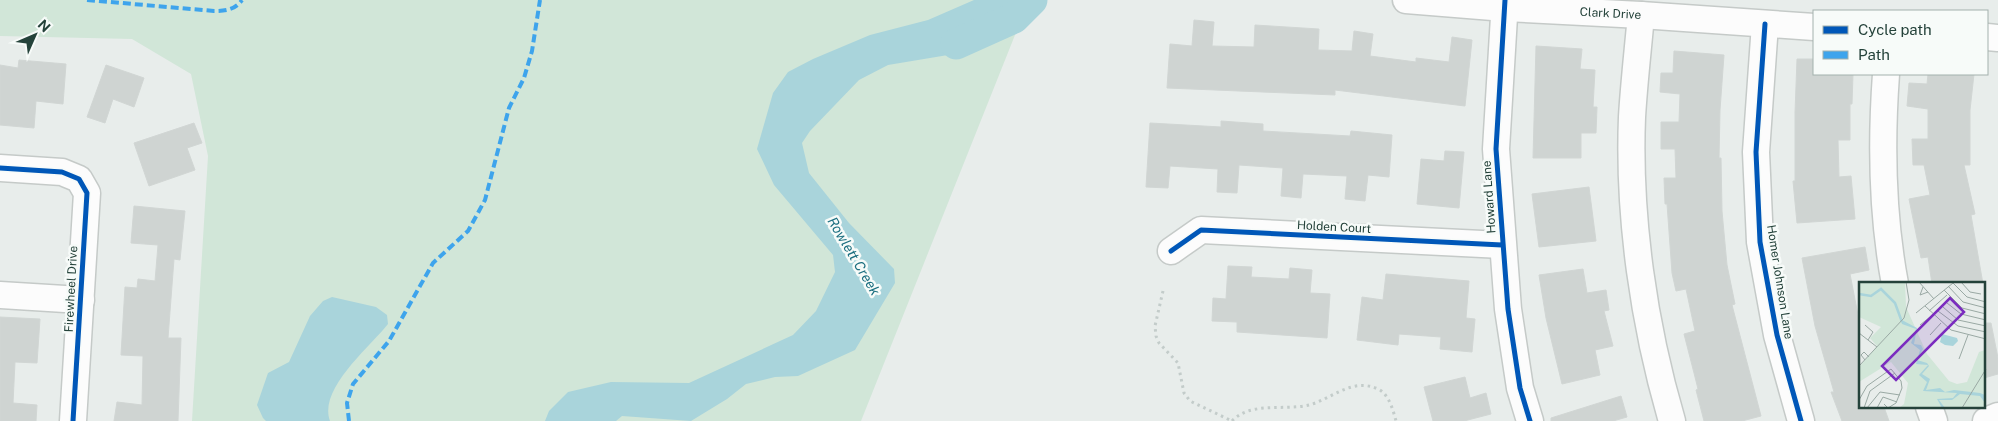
<svg xmlns="http://www.w3.org/2000/svg" width="1998" height="421" font-family="'Public Sans',sans-serif">
<style>
.green{fill:#d1e6d8}
.water{fill:#a9d4db}
.lines{fill:none;stroke-linecap:round;stroke-linejoin:round}
.river{stroke:#a9d4db;stroke-width:31}
.building{fill:#cfd4d2;stroke:#d1d6d4}
.minor-casing{stroke:#c5cac8;stroke-width:29}
.path{stroke:#c3ccca;stroke-width:3;stroke-dasharray:2.5 4;stroke-linecap:butt}
.minor{stroke:#fcfcfc;stroke-width:26}
.quiet{stroke:#3ea4ec;stroke-width:4;stroke-dasharray:8 4;stroke-linecap:butt}
.cycleway-casing{stroke:#f7fbf9;stroke-width:8}
.cycleway{stroke:#0057b8;stroke-width:5}
.labels{text-anchor:middle;stroke-width:5;stroke-linejoin:round;paint-order:stroke}
.street-label{font-size:12px;fill:#24423a;stroke:#f7fbf9}
.water-label{font-size:14px;font-style:italic;fill:#1c6f80;stroke:#f7fbf9}
.inset-river{fill:none;stroke:#a9d4db;stroke-width:2.5}
.inset-road{fill:none;stroke:#9aa9a4;stroke-width:1}
.view{fill:#7b2cbf;fill-opacity:0.15;stroke:#7b2cbf;stroke-width:2.5}
.inset-edge{fill:none;stroke:#24423a;stroke-width:2.5}
</style>
<rect width="100%" height="100%" fill="#e8edeb"/>
<path class="green" d="M0,0H1029L861,421H192L208,156L191,74L132,39L0,36Z"/>
<path class="water" d="M974,0H1039L948,55L888,65L859,80L810,131L802,143L809,173L849,223L894,269L895,283L855,350L798,376L775,377L746,384L727,399L691,421L622,416L616,421H545L549,411L568,392L611,382L689,383L793,335L816,311L835,272L833,255L774,185L757,149L773,93L788,72L813,59L870,35L928,20Z
M332,297L376,307L387,315L388,324C370,347 318,389 330,421H266L263,418L257,405L268,373L289,362L310,316L323,301Z"/>
<g class="lines">
<path class="river" d="M956,44L1014,18L1032,0"/>
</g>
<path class="building" d="M1194,20L1214,22L1212,46L1254,47L1255,25L1319,29L1318,50L1352,51L1354,31L1373,34L1370,56L1416,62V58L1449,62L1452,37L1472,40L1465,106L1335,90V95L1167,88L1170,44L1192,46Z
M1536,46L1582,49L1580,69L1595,70L1593,107H1597L1596,133H1581V158H1533Z
M1674,51L1724,55L1720,110L1719,158H1721L1722,211L1727,265L1735,304L1732,305L1761,416L1742,421H1704L1696,390L1698,389L1694,373L1684,334L1695,331L1686,289L1676,291L1672,273L1667,204H1665L1664,178H1676L1675,149H1661V122H1679L1680,94L1660,92L1661,73H1673Z
M1797,59H1814V74H1853L1852,104H1850V140H1838L1839,177L1851,176L1855,219L1797,223L1793,181H1795V113Z
M19,60L66,64L63,104L36,101L34,128L0,125V65L18,68Z
M106,65L144,78L134,107L113,99L105,123L87,117Z
M1928,74H1974L1970,110V165H1964L1975,214L1971,215L1983,284H1932L1928,257L1921,258L1909,199L1930,195L1924,165H1913L1912,139H1928V109L1907,106L1909,83L1927,84Z
M1221,121L1263,124V131L1350,136L1351,131L1392,135L1389,177L1368,175L1365,201L1345,199L1347,176L1303,174L1301,198L1281,196L1283,168L1239,165L1237,193L1217,192L1218,169L1170,166L1168,188L1146,187L1150,123L1221,127Z
M194,123L202,143L187,148L195,170L149,186L134,143Z
M1445,151L1464,152L1459,208L1417,204L1421,159L1444,161Z
M1589,187L1596,241L1539,247L1532,194Z
M134,206L185,211L180,260L174,259L168,338H181L178,421H114L117,402L142,405L143,356L121,355L125,287L137,288L138,279L155,281L158,245L131,243Z
M1865,247L1869,270L1850,274L1858,315L1860,314V407H1884L1889,421H1842L1831,392H1834L1815,326L1802,258Z
M1228,266L1252,267L1251,277L1289,279L1290,268L1312,270L1310,293L1330,294L1327,338L1237,332V322L1212,321L1213,298L1226,299Z
M1583,269L1587,293L1606,290L1609,310L1604,311L1613,346L1595,350L1600,375L1562,384L1546,318L1539,275Z
M1386,274L1469,281L1466,318L1475,319L1472,352L1440,349L1441,337L1399,334L1398,345L1357,340L1362,297L1383,300Z
M0,317L40,319L37,363L15,362L13,403L37,405L36,421H0Z
M1984,323H1991L1998,358V374L1984,378Z
M1465,377L1470,398L1486,393L1491,414L1464,421H1433L1424,387Z
M1621,396L1627,417L1613,421H1551V418Z"/>
<g class="lines">
<defs>
<g id="minor">
<path id="s1" d="M1406,0L1505,8L1641,15L1814,27"/>
<path d="M1505,0L1496,149L1508,309L1520,388L1530,421"/>
<path d="M1641,15C1638,49 1634,83 1632,117C1628,217 1644,326 1672,421"/>
<path d="M1765,24L1756,152L1760,242L1777,335L1801,421"/>
<path d="M1987,37L1998,38"/>
<path d="M1886,74C1881,143 1882,215 1895,284"/>
<path d="M0,168L62,172L79,179L87,193L73,421"/>
<path d="M1171,251L1201,230L1502,245"/>
<path d="M0,295L81,300"/>
<path d="M1929,407L1934,421"/>
<path d="M1986,421L1998,416"/>
</g>
</defs>
<use href="#minor" class="minor-casing"/>
<path class="path" d="M1163,291L1155,326L1156,336L1159,343L1178,363L1184,393L1190,401L1232,421
M1232,421C1251,401 1284,411 1309,405C1332,399 1352,377 1378,389C1389,394 1393,410 1396,421"/>
<use href="#minor" class="minor"/>
<path class="quiet" d="M87,0L214,11C225,11 235,10 242,0
M349,421L347,403L353,384L389,341L433,263L468,231L485,200L509,108L524,78L532,51L540,0"/>
<defs>
<path id="cycleway" d="M1505,0L1496,149L1508,309L1520,388L1530,421
M1765,24L1756,152L1760,242L1777,335L1801,421
M0,168L62,172L79,179L87,193L73,421
M1171,251L1201,230L1502,245"/>
</defs>
<use href="#cycleway" class="cycleway-casing"/>
<use href="#cycleway" class="cycleway"/>
</g>
<g class="labels">
<g class="street-label">
<text dy="4" stroke="none"><textPath href="#s1" startOffset="205">Clark Drive</textPath></text>
<text transform="translate(1489 197) rotate(-94)" y="4">Howard Lane</text>
<text transform="translate(1334 227) rotate(3)" y="4">Holden Court</text>
<text transform="translate(1780 282) rotate(81)" y="4">Homer Johnson Lane</text>
<text transform="translate(71 289) rotate(-87)" y="4">Firewheel Drive</text>
</g>
<g class="water-label">
<text transform="translate(854 256) rotate(59)" y="5">Rowlett Creek</text>
</g>
</g>
<g transform="translate(1859 282)">
<rect width="126" height="126" fill="#e8edeb"/>
<path d="M0,0H46L47,25L68,72L90,99L98,102L108,100L120,70L126,68V126H40L45,122L49,101L32,80L0,100V85L18,64L11,56L22,45L0,35Z" fill="#d1e6d8"/>
<path d="M41,37L58,46L55,62L62,63L64,67L58,78L68,81L70,84L63,92L71,97L67,108L81,106L86,110L95,108L121,111L126,113V121L121,114L101,112L93,118H80L86,126H83L78,117L94,116L98,111L64,109L68,100L60,93L69,83L57,82L61,68L52,61L57,47L43,42ZM83,52L98,56L99,59L94,64L86,63L81,60Z" fill="#a9d4db"/>
<path class="inset-river" d="M0,12L12,14L22,7L36,21L43,40"/>
<path class="inset-road" d="M60,0L75,17M102,0L111,10L122,12M89,4L104,20L127,26M64,5L61,13L69,10M85,8L103,26L127,32M88,21L102,32L127,38M66,24L92,48L127,57M84,25L99,38L127,44M70,29L88,13M79,29L99,44L127,50M57,31L94,1L108,15L127,20M6,43L14,50L9,58M61,43L81,27M0,51L18,65M71,53L82,41M100,77L109,53M6,78L2,73L5,70L10,75M0,84L45,36L50,18L47,0M0,118L8,104L32,87L42,99L43,106L37,121L29,126L25,122M5,126L11,109L36,91M8,126L21,110L41,113M18,126L24,115L38,120M103,126L127,87"/>
<path class="view" d="M91,16L105,30L37,98L23,84Z"/>
<rect width="126" height="126" class="inset-edge"/>
</g>
<rect x="1813" y="10" width="175" height="65" fill="#f7fbf9" stroke="#a3b1ad"/>
<rect x="1823" y="26" width="25" height="8" fill="#0057b8" stroke="#a3b1ad"/>
<text x="1858" y="35" font-size="15" fill="#24423a">Cycle path</text>
<rect x="1823" y="51" width="25" height="8" fill="#3ea4ec" stroke="#a3b1ad"/>
<text x="1858" y="60" font-size="15" fill="#24423a">Path</text>
<g transform="translate(35 35) rotate(45)" stroke="#f7fbf9" stroke-width="4" paint-order="stroke">
<path d="M0-4L9 19L0 12L-9 19Z" fill="#24423a"/>
<text y="-8" font-size="14" font-weight="bold" text-anchor="middle" fill="#24423a">N</text>
</g>
</svg>
